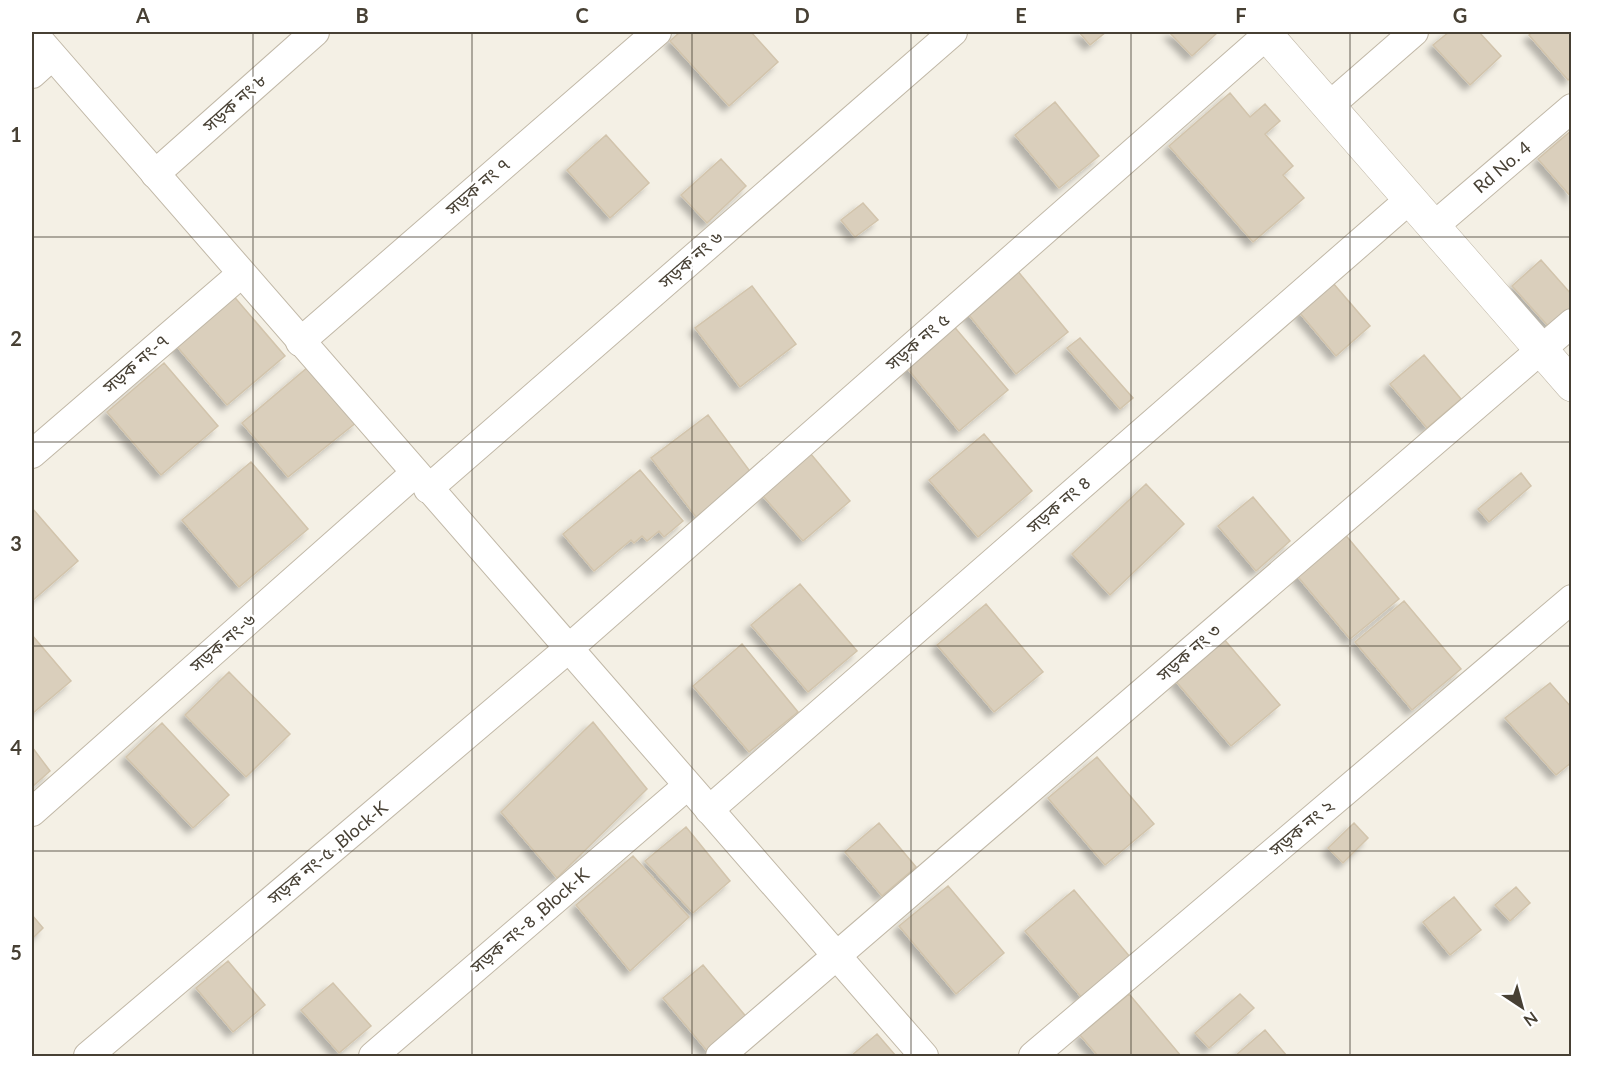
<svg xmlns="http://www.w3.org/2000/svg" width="1603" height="1088" font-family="Lato,'Noto Sans Bengali',sans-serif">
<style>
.building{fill:#dacfbc;stroke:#d2c4ac;stroke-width:1.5;filter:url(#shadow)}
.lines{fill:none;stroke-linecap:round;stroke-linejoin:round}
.minor-casing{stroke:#c1b8a7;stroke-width:30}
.tertiary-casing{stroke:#c1b8a7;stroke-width:34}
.minor{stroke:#fff;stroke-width:28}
.tertiary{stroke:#fff;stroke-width:33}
.grid{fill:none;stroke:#474034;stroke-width:1.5;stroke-opacity:0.55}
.labels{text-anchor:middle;stroke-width:5;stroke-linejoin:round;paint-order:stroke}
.street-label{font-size:18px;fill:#474034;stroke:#fff}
.neatline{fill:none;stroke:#474034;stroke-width:2}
.grid-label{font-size:20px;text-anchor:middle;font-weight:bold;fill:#474034}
</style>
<defs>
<filter id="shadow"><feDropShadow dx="-5.5" dy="5.5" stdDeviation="3" flood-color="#0004"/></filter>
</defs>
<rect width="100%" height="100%" fill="#f4f0e5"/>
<path class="building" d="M680,32H751L778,62L729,106L670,41Z
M1079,32H1106L1090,45Z
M1169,32H1218L1192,56Z
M1449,32H1479L1501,56L1470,85L1433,45Z
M1533,32H1572V77L1568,80L1529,35Z
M1230,93L1250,117L1265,104L1280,121L1265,134L1293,166L1283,175L1304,198L1253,242L1169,146Z
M1055,102L1099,156L1059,188L1015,135Z
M1572,130V198L1538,159Z
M606,135L649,183L610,218L567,170Z
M721,159L746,186L707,223L681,195Z
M863,203L878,220L855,237L841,220Z
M1541,260L1572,295V307L1549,327L1512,286Z
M1016,269L1068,332L1016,374L965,310Z
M1333,283L1370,326L1336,356L1299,312Z
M752,286L796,344L740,387L695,328Z
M231,293L285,356L227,405L174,343Z
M951,323L1008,390L959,431L903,363Z
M1080,338L1133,398L1120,409L1067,348Z
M1424,355L1461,399L1427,428L1390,384Z
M164,363L218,426L161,475L107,412Z
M308,367L357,422L288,477L242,423Z
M708,415L752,474L696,517L651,458Z
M984,434L1032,491L978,537L929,480Z
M810,453L850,501L803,541L762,495Z
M251,462L308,529L239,587L182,520Z
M640,470L683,521L664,537L659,531L647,541L642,536L634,543L631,540L594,571L563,534Z
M1521,473L1531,486L1489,522L1478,509Z
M1146,484L1184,524L1110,595L1072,554Z
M1253,497L1290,541L1256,571L1218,526Z
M32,508L78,561L32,601Z
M1343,532L1399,599L1350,639L1294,572Z
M800,584L857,651L808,692L751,625Z
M1404,601L1461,669L1412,710L1355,642Z
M986,604L1043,672L994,712L937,645Z
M32,635L71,681L32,714Z
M1223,638L1280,705L1231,746L1174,679Z
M742,644L798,712L749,752L693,686Z
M229,672L290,734L246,777L185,715Z
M1550,683L1572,708V762L1556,775L1505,718Z
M593,722L647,789L557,878L501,812Z
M162,723L229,795L193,828L126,757Z
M32,747L50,771L32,787Z
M1097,757L1154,824L1105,865L1048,798Z
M879,823L916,867L882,896L845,852Z
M1354,823L1368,838L1343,863L1328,848Z
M686,827L730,881L693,913L645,861Z
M633,856L689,917L630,971L576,905Z
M948,886L1004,953L956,994L899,926Z
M1516,887L1530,903L1510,921L1495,905Z
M1074,890L1130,957L1082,998L1025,931Z
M1454,897L1481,930L1450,955L1423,922Z
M32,915L43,928L32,939Z
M228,961L265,1005L233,1032L196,988Z
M703,965L748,1019L708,1052L663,998Z
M333,983L371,1026L339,1053L301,1010Z
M1129,994L1181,1056H1098L1080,1035Z
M1240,994L1254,1008L1209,1048L1195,1033Z
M1265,1030L1287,1056H1235Z
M877,1034L896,1056H851Z"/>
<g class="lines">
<defs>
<g id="minor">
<path d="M32,32L924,1056"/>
<path d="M32,74L52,56"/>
<path d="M1329,106L1414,32"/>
<path d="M155,174L315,32"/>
<path id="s1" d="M1434,226L1572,108"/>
<path d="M300,342L657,32"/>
<path d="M32,454L241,274"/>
<path d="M428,489L953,32"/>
<path d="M709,810L1410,199"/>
<path d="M32,812L415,473"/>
<path d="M88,1056L568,649L1267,35"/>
<path d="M373,1056L687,786"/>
<path d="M720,1056L1572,323"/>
<path d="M1033,1056L1572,599"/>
</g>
<path id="tertiary" d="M1264,32L1572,385"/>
</defs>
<use href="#minor" class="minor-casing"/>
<use href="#tertiary" class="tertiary-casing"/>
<use href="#minor" class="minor"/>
<use href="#tertiary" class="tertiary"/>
</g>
<path class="grid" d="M253,32V1056M472,32V1056M692,32V1056M911,32V1056M1131,32V1056M1350,32V1056M32,237H1572M32,442H1572M32,646H1572M32,851H1572"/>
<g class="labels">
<g class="street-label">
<text transform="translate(235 103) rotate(-42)" y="6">সড়ক নং ৮</text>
<text dy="6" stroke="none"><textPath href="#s1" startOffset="90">Rd No. 4</textPath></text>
<text transform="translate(478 187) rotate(-41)" y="6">সড়ক নং ৭</text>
<text transform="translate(691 260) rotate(-41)" y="6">সড়ক নং ৬</text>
<text transform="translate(918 342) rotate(-41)" y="6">সড়ক নং ৫</text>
<text transform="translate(136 364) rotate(-41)" y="6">সড়ক নং-৭</text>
<text transform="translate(1059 505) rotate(-41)" y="6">সড়ক নং ৪</text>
<text transform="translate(223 643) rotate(-41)" y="6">সড়ক নং-৬</text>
<text transform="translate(1189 653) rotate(-41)" y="6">সড়ক নং ৩</text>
<text transform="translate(1302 828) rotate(-40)" y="6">সড়ক নং ২</text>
<text transform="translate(328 853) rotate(-40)" y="6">সড়ক নং-৫ ,Block-K</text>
<text transform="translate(530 921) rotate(-41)" y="6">সড়ক নং-৪ ,Block-K</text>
</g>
</g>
<rect width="1603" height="1088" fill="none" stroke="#ffffff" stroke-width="66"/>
<g transform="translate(1522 1007) rotate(144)" stroke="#ffffff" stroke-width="4.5" paint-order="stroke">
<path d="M0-4.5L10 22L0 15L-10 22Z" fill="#474034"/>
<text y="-9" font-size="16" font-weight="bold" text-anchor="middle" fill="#474034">N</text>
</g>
<rect x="33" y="33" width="1537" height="1022" class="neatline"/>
<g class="grid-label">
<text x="143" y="23">A</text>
<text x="362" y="23">B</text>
<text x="582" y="23">C</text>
<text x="802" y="23">D</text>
<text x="1021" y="23">E</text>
<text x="1241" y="23">F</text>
<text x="1460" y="23">G</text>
<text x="16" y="142">1</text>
<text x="16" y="346">2</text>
<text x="16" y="551">3</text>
<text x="16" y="755">4</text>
<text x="16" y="960">5</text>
</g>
</svg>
